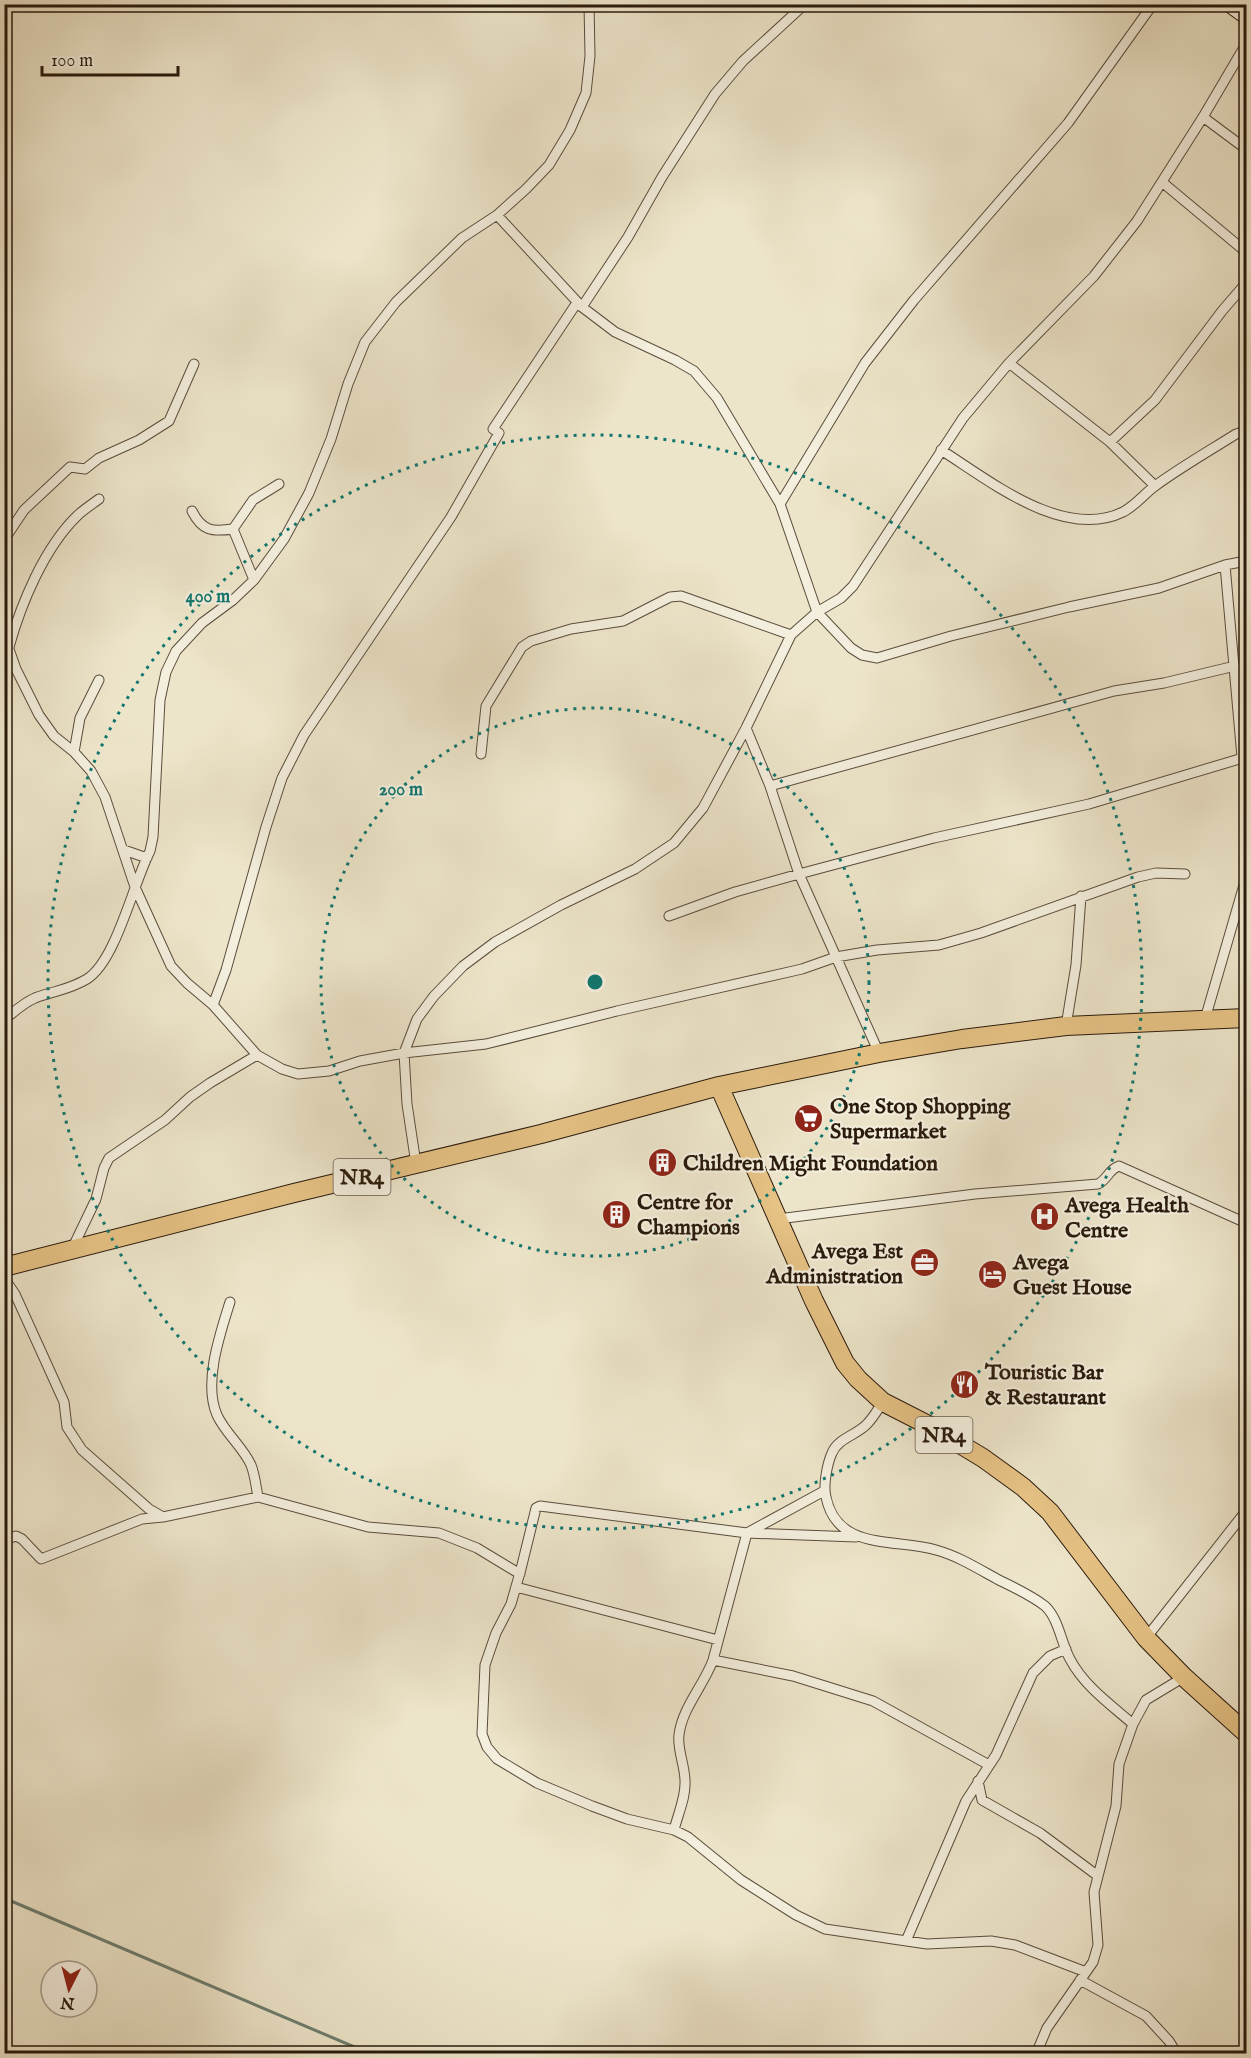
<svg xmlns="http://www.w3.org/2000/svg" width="1251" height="2058" font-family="'IM FELL English',serif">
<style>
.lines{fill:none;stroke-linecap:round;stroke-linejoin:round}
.stream{stroke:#6d7e6f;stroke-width:3}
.street-casing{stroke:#5a4d3c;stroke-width:11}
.secondary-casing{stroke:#291a0c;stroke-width:16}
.highway-casing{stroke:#291a0c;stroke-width:20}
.street{stroke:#f3eedd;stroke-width:9}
.secondary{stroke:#f3eedd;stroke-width:14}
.highway{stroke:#e6c285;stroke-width:18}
.ring{fill:none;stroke:#0f766e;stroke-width:3;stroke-dasharray:3 6}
.labels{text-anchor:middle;stroke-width:4.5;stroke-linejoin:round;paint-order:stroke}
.shield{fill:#f3eedd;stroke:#665a4b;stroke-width:1.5}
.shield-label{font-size:21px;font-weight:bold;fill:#291a0c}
.poi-label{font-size:22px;font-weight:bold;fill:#291a0c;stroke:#f3eedd;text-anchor:start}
.centre{fill:#0f766e;stroke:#f3eedd;stroke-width:3}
.ring-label{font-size:18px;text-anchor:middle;font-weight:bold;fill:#0f766e;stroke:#f3eedd;stroke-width:4.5;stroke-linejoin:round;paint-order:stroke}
</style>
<rect width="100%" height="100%" fill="#ede5ca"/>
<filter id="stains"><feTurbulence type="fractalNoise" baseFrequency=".00333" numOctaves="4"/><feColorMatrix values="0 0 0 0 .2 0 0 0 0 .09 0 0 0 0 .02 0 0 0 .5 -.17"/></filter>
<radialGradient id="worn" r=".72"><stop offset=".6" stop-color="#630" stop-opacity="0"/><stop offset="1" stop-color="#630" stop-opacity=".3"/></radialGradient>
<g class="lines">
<path class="stream" d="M4,1898L371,2054"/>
<defs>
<path id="street" d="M1203,117L1246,149
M1162,182L1246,252
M497,215L582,307L615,332L675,360L694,371L717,398L780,504L817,612L851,648L862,655L877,658L951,636L1069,607L1159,588L1225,565L1246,561
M1009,363L1110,442L1155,486
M1110,442L1155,400L1222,311L1246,283
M941,450C989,480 1063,541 1123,512C1135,506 1144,494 1155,486C1181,467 1209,451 1236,434L1246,431
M780,504L865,363L914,300L1068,123L1153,4
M192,511C202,531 212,532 233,529L253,500L279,484
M233,529L254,580
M4,540L24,510L70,467L85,469L99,458L139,440L169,421L194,364
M1225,565L1242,757L1246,766
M4,635L16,669L39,715L54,736L74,752L91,771L105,797L135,887L171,966L187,983L213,1005L257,1055L282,1069L298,1074L329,1071L360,1061L404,1053L486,1044L617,1011L802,969L836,957L877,950L939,945L981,933L1138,877L1156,873L1185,874
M9,647C21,604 44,548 77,516C83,510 91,505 99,499
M746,728L770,786L799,874L879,1053
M74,752L80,718L99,680
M481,754L486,706L522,647L531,641L571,629L623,621L670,597L681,596L791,635
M770,786L1114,691L1164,683L1235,666
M124,850L147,858
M669,916L735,892L799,874L934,838L1089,804L1246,757
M213,1005L226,970L266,827L282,778L304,735L451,517L499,433L493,429L576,304L582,307L628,237L662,177L715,94L743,61L805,4
M1205,1019L1246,878
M4,1020C14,1012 23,1003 35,998C53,991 69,990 87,979C116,961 133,884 150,851L153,837L160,700L166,672L176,651L202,623L233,600L254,580L284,539L309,493L331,439L348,384L365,342L396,302L462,238L497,215L526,189L549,165L570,130L586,93L590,56L589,4
M1066,1026L1076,965L1081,896
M416,1164L407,1104L404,1053L417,1019L434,996L463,966L495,942L561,905L635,869L674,843L703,808L746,728L791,635L817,612L841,598L853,586L963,418L1009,363L1094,276L1137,221L1203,117L1246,44
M778,1219L975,1194L1098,1184C1107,1180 1109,1169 1119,1166L1246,1223
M72,1249L96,1199L104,1168L109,1158L165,1120L190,1097L210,1083L257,1055
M4,1278L15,1294L64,1402L67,1427L82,1450L149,1509L163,1517
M230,1302C220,1334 203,1383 217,1415C225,1433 243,1447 251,1465C255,1475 256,1487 258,1497
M883,1402C878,1409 873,1418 867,1424C857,1435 838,1438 832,1453C827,1464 823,1486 826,1497C837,1552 897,1538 936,1550C958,1556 977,1568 997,1579C1013,1587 1031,1595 1045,1606C1059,1619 1061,1643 1070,1659C1084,1686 1111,1705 1133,1724
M824,1491L747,1533L540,1506L536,1508L521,1569L511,1604L496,1633L485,1665L482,1734L487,1747L497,1759L537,1783L592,1806L627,1819L674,1830L688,1837L741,1880L796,1915L825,1929L927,1944L991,1941L1015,1945L1086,1972
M4,1540L16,1536L22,1539L41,1559L142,1519L163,1517L258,1497L368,1527L439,1533L477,1548L520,1574
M516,1587L718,1640
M1146,1638L1246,1511
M713,1660L793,1676L873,1701L989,1765
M978,1781L982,1800L1040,1833L1098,1876
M674,1830C678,1814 686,1797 685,1781C685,1766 677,1749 679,1735C682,1708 704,1685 713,1660L747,1533L856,1537
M906,1941L966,1801L996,1755L1033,1673L1050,1656L1066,1649
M1080,1980L1146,2016L1169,2041L1177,2054
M1036,2054L1047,2028L1093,1962L1098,1945L1094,1892L1116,1806L1119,1764L1133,1724L1146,1700L1184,1677"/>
<path id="secondary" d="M1228,4L1246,17"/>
<path id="highway" d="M719,1086L814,1301L845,1363L858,1379L883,1402L930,1426L983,1458L1023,1487L1050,1512L1146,1638L1184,1677L1246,1733
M4,1267L294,1193L541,1134L719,1086L879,1053L962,1039L1066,1026L1246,1018"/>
</defs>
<use href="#street" class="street-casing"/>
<use href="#secondary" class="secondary-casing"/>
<use href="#highway" class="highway-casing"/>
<use href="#street" class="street"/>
<use href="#secondary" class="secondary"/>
<use href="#highway" class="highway"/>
</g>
<g class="ring">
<circle cx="595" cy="982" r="274"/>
<circle cx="595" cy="982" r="547"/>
</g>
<defs>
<symbol id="supermarket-disc" viewBox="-11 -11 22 22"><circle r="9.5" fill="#8f2418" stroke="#f3eedd"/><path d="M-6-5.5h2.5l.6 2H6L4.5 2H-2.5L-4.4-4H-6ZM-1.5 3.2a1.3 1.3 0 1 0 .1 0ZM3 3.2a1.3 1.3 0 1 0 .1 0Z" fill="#fff"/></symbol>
<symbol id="building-disc" viewBox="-11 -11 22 22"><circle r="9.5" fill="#8f2418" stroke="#f3eedd"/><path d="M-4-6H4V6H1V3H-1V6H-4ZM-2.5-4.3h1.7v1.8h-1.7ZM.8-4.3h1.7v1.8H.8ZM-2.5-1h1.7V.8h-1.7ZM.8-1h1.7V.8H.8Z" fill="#fff"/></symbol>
<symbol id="hospital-disc" viewBox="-11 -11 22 22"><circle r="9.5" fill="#8f2418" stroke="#f3eedd"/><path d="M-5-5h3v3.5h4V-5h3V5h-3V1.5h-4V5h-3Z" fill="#fff"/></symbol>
<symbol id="office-disc" viewBox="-11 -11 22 22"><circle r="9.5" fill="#8f2418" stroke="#f3eedd"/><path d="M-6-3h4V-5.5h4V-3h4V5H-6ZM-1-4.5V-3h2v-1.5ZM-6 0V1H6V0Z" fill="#fff"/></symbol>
<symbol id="hotel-disc" viewBox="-11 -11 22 22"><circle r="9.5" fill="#8f2418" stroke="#f3eedd"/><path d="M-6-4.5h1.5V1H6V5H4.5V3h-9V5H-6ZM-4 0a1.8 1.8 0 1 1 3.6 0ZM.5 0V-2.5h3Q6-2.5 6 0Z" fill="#fff"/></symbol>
<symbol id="restaurant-disc" viewBox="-11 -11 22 22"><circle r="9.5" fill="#8f2418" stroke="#f3eedd"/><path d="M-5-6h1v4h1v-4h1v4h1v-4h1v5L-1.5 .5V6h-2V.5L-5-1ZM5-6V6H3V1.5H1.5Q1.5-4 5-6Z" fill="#fff"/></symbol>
</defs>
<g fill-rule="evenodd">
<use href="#supermarket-disc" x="792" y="1102" width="33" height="33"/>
<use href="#building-disc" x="646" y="1146" width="33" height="33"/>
<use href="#building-disc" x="600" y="1198" width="33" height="33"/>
<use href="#hospital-disc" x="1028" y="1200" width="33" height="33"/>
<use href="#office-disc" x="908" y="1246" width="33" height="33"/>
<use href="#hotel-disc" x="976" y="1258" width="33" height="33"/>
<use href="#restaurant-disc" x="948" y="1368" width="33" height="33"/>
</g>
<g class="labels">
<g class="shield">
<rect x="333.5" y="1159" width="57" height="36" rx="4.5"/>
<rect x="915.5" y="1417" width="57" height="36" rx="4.5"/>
</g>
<g class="shield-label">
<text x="362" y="1184">NR4</text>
<text x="944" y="1442">NR4</text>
</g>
<g class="poi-label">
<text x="830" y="1113">One Stop Shopping<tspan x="830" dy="25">Supermarket</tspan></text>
<text x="683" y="1170">Children Might Foundation</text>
<text x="637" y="1209">Centre for<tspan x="637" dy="25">Champions</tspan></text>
<text x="1065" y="1212">Avega Health<tspan x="1065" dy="25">Centre</tspan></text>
<text x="903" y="1258" text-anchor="end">Avega Est<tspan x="903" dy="25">Administration</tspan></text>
<text x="1013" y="1269">Avega<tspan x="1013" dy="25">Guest House</tspan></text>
<text x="985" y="1379">Touristic Bar<tspan x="985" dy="25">&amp; Restaurant</tspan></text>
</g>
</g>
<circle cx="595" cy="982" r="9" class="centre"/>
<g class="ring-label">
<text x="208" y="602">400 m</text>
<text x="401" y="795">200 m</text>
</g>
<rect width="1251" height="2058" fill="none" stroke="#ede5ca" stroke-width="24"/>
<rect x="6" y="6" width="1239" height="2046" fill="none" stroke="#291a0c" stroke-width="3"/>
<rect x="12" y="12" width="1227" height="2034" fill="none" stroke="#291a0c" stroke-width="1.5"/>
<g transform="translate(69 1989) rotate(186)"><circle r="28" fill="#f3eedd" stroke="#a29989" stroke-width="1.5"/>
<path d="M0-4.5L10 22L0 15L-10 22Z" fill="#8f2418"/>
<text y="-9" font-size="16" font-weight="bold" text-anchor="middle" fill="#291a0c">N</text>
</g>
<path d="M42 66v9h136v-9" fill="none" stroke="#291a0c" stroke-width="3"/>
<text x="51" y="66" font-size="18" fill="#291a0c" stroke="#f3eedd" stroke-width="4.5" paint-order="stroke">100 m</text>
<rect width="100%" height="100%" filter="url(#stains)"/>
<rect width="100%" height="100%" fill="url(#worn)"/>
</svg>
